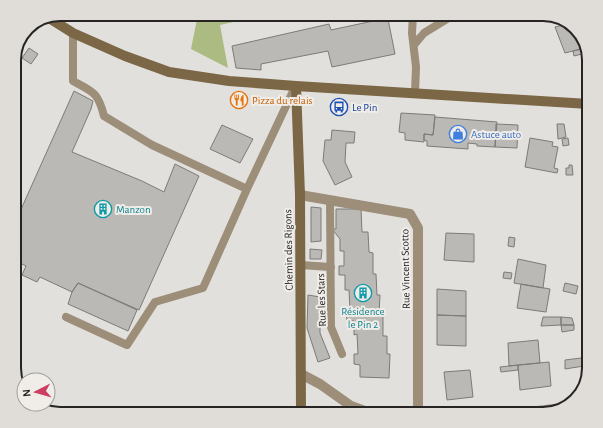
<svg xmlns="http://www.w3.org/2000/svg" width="603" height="428" font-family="'Alegreya Sans',sans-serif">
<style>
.forest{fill:#acbb82}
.building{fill:#bbb9b5;stroke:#7d7b78}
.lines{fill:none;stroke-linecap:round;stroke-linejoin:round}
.lane{stroke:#9c8e78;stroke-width:8}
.street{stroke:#9c8e78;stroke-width:10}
.secondary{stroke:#7b6645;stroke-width:10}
.labels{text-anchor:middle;stroke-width:4;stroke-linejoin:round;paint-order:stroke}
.food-label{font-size:11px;fill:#c56008;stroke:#f0ede9;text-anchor:start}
.transit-label{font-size:11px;fill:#164399;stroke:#f0ede9;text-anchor:start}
.shop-label{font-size:11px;fill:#366cbe;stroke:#f0ede9;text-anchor:start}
.culture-label{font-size:11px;fill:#0d838f;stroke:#f0ede9;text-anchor:start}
.street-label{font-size:11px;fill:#262524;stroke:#f0ede9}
.rim{fill:none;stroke:#262524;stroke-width:2}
</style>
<rect width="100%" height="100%" fill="#e2e0dc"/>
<path class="forest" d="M198,14H270L220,25L228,68L191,49Z
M48,402L64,414H59L32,404H48Z"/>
<path class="building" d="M371,14H387L395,54L332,67L328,51L261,64V70L236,68L232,46L329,24L331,30L373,21Z
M571,23L576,39H579L586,53L582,54L581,49L565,53L555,27Z
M29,48L38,54L31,64L22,58Z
M581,49L582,54L574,56L573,51Z
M74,91L93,101L91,109L72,152L142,181L164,192L175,164L199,176L139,310L78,283L72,292L40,277L37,282L22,275L26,266L14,260V225Z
M401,113L435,115L433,135L424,134V142L405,140V133L399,132Z
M435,117L497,122L495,147L477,146V144L468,143V149L427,146V141L424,140V134L433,135Z
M496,124L518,125L517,148L495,147Z
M557,124H564L566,137L558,139Z
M222,125L253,139L240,163L210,149Z
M332,130L355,132L354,143H346L345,162L352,177L335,185L323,161L325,140H331Z
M530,138L553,142L552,146L558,147L554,168L558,169L557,173L525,167Z
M568,138L569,145L563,146L562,139Z
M569,165H572L573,175H566V168H569Z
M311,207L321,208V241L311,242Z
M336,209H361L362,232H368L369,252L373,253V274H376L377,295H380L379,314H383V336H387V354H390L389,378L360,377V365L354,364V354H358L357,334L354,335V321L347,320L346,310L350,309L349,290H345V275H339V266H344V251H340V239L332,229H336Z
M446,233L474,234V262L444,260Z
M509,237L515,238L514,247L508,246Z
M310,249L322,250L321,259H310Z
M518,259L546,265L543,288L514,283Z
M504,272L512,273L511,279L503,278Z
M78,283L137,310L128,331L68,304L72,292Z
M565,283L578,286L576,294L563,291Z
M521,284L550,289L546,312L517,308Z
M437,289L466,291V316L437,315Z
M308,295L320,297V333L330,358L318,362L307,328Z
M437,315L466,316V346L437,345Z
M543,317H561V325L541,326Z
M561,317L572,318L574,325H561Z
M561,325H574V330L562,332Z
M538,340L540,363L509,366L508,343Z
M581,358L584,366L565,369V360Z
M549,362L551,386L520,390L518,365Z
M518,365V370L501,372L500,367Z
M470,370L473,397L447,400L444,372Z"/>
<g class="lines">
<path class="lane" d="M413,14L412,33L416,67L415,93
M73,33V81C93,92 98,92 104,116L152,145L247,189
M414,45L424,33L455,14
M330,200L331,327L342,354
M300,265L331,267
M66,317L127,345L155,302L203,288L247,189L295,87"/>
<path class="street" d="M300,195L410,214L418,228V414
M589,342L588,352L589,364
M301,374L320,384L351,406L373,414
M512,414L554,409"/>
<path class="secondary" d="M49,18L73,33L125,56L169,72L229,81L296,86L589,104
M296,86L300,195L301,414"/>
</g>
<defs>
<symbol id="restaurant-ring" viewBox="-11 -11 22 22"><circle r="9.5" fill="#f0ede9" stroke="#e8710a" stroke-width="1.5"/><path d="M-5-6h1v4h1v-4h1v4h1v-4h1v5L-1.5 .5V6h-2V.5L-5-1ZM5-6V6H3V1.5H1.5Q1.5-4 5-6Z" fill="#e8710a"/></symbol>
<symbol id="bus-ring" viewBox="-11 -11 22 22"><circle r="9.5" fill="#f0ede9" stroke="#1a4fb4" stroke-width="1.5"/><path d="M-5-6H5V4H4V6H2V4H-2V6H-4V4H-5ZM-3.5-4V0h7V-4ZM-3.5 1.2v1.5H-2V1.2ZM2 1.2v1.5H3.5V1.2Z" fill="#1a4fb4"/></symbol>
<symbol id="shop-ring" viewBox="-11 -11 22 22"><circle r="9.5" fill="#f0ede9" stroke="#3f7fe0" stroke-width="1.5"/><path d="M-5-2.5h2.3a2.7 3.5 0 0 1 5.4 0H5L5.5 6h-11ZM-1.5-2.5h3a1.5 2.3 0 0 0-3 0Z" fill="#3f7fe0"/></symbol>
<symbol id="building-ring" viewBox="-11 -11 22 22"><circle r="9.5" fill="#f0ede9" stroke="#0f9aa8" stroke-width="1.5"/><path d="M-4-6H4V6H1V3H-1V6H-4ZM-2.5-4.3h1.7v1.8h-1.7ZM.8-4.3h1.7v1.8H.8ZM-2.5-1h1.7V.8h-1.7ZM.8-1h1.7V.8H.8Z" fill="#0f9aa8"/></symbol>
</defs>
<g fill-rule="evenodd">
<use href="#restaurant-ring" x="229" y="90" width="20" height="20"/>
<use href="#bus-ring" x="329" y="97" width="20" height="20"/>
<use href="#shop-ring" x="448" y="124" width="20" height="20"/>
<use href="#building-ring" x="93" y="199" width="20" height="20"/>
<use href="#building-ring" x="353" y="283" width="20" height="20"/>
</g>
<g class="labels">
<g class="food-label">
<text x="252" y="104">Pizza du relais</text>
</g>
<g class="transit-label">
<text x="352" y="111">Le Pin</text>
</g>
<g class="shop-label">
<text x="471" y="138">Astuce auto</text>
</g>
<g class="culture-label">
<text x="116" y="213">Manzon</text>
<text x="363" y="315" text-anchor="middle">Résidence<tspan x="363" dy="13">le Pin 2</tspan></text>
</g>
<g class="street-label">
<text transform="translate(288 250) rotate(-91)" y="4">Chemin des Rigons</text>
<text transform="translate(405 269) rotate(-91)" y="4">Rue Vincent Scotto</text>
<text transform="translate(321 300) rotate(-92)" y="4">Rue les Stars</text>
</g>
</g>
<path d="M0 0H603V428H0ZM60 21H543A39 39 0 0 1 582 60V368A39 39 0 0 1 543 407H60A39 39 0 0 1 21 368V60A39 39 0 0 1 60 21Z" fill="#e0ddd9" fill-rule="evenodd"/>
<path class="rim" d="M60 21H543A39 39 0 0 1 582 60V368A39 39 0 0 1 543 407H60A39 39 0 0 1 21 368V60A39 39 0 0 1 60 21Z"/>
<g transform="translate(36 392) rotate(264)"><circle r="19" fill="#f0ede9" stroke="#9f9d9a"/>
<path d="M0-3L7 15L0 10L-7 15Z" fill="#cd3e63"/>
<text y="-6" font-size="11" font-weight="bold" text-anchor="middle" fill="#262524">N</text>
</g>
</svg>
